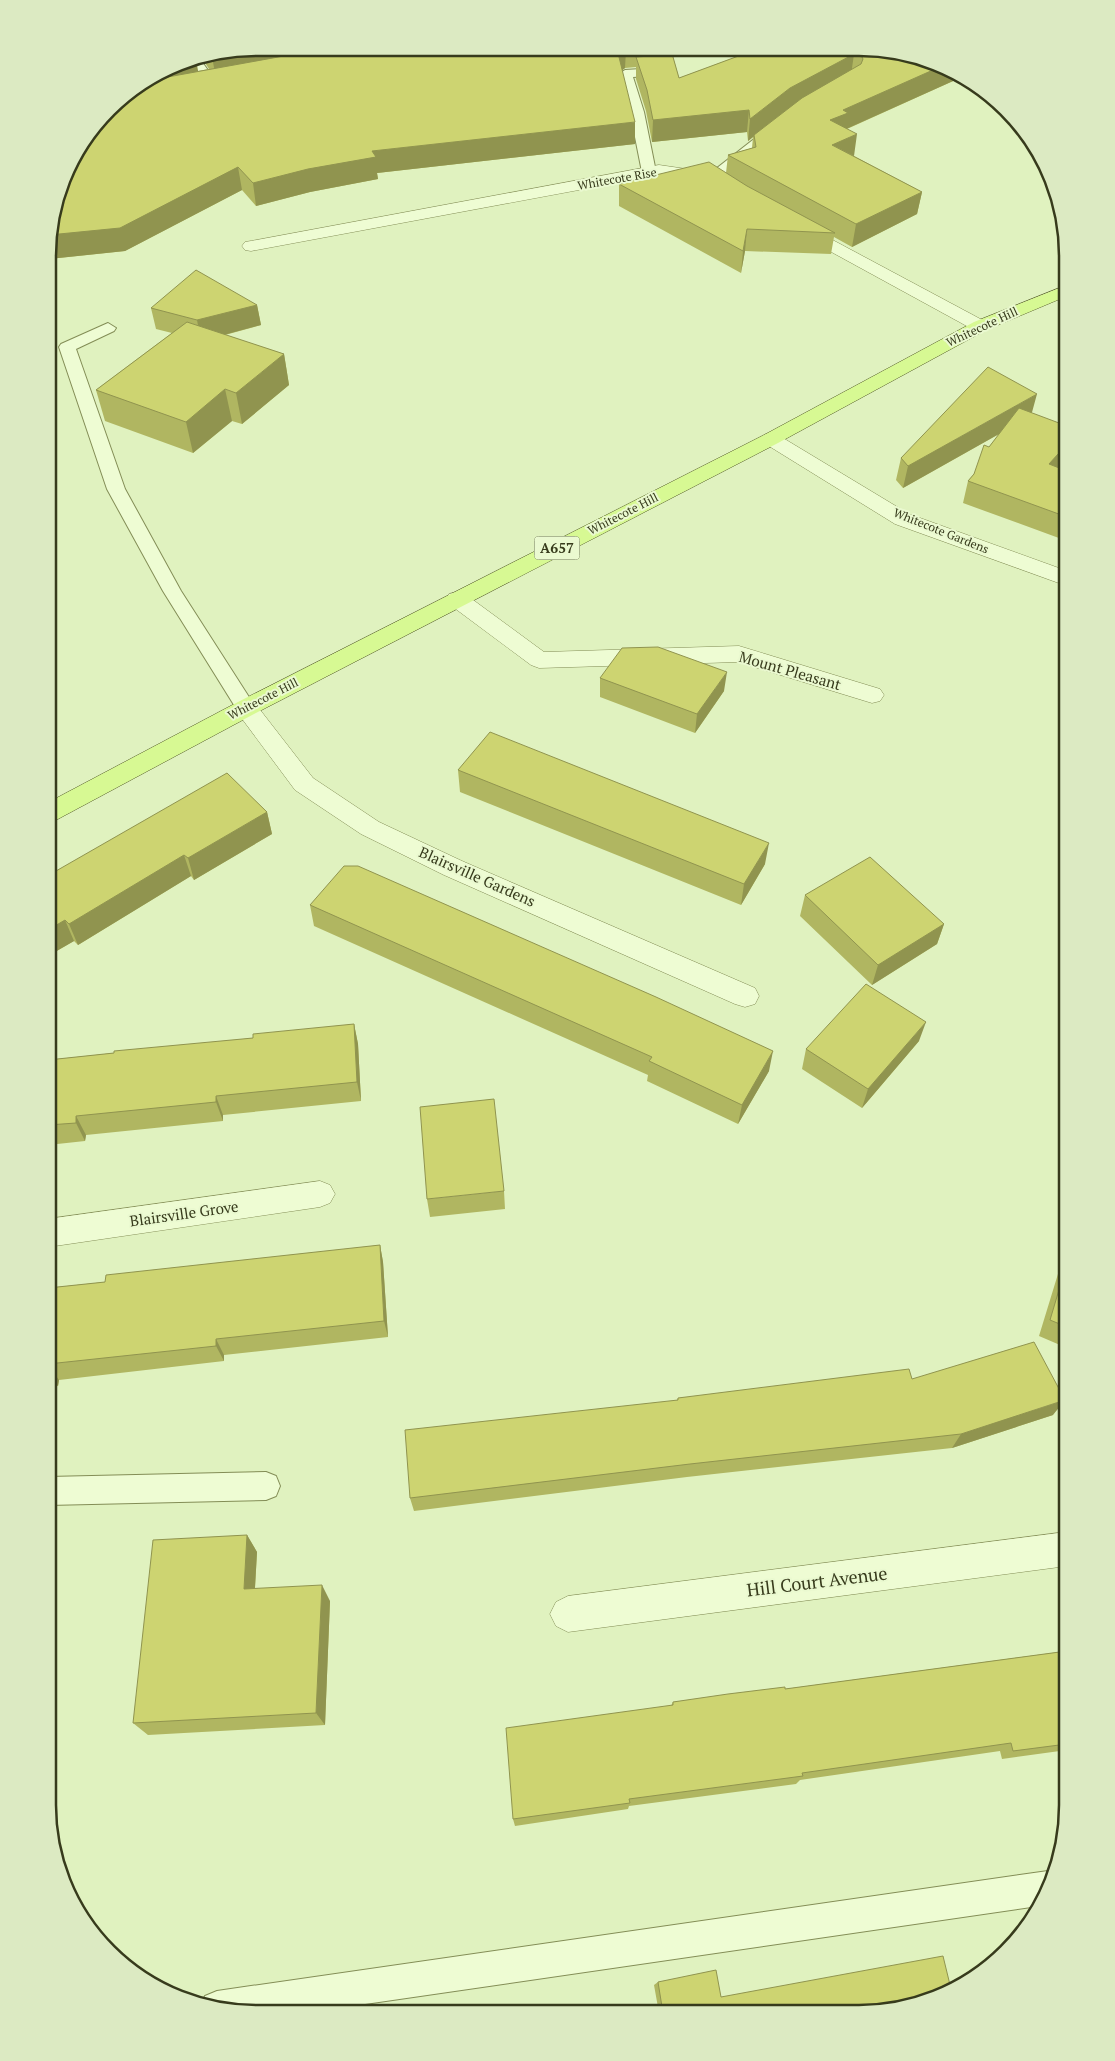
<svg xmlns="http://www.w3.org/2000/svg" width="1115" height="2061" font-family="'PT Serif',serif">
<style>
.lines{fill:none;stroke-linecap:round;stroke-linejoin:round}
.service-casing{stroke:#838d56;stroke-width:2}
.minor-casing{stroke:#838d56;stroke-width:1}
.primary-casing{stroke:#545a2a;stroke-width:1}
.service{fill:#eefcd3;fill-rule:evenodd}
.minor{fill:#eefcd3;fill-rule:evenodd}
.primary{fill:#d7f993;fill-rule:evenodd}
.wall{fill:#b0b661}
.shaded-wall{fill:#90944f}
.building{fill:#cdd471;stroke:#90944f}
.labels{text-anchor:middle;stroke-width:4;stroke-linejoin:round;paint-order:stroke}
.far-street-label{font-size:12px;fill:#373b1c;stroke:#eaf9d0}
.shield{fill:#eaf9d0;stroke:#6d7452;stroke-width:1}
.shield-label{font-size:14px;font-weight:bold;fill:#373b1c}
.street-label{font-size:15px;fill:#373b1c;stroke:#eaf9d0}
.near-street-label{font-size:18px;fill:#373b1c;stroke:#eaf9d0}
.rim{fill:none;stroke:#373b1c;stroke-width:2.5}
</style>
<rect width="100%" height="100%" fill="#e0f2bf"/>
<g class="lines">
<defs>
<path id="service" d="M200,59L219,86L217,89H207L188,61Z
M658,68L663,69L664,72L663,75L633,77L644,112L656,172L649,176L642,172L630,112L619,74L625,70Z
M777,124L784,128L782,131L718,181H708L706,178L708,175L772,125Z
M108,323L116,328L114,331L76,349L125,489L181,591L256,708L253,713L246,715L239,713L163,591L107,489L59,347L61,344Z
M266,1472L276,1476L280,1486L276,1496L266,1500L48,1505V1477Z
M1048,1871L1055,1874L1038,1906L310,2012H229L201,2004L205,1996L217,1991Z"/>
<path id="minor" d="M659,165L707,172L715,177L707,182L659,175L251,251L245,250L242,246L245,242L251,241Z
M799,222L986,322L989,326L986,330H974L793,231L791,227L793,223Z
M771,433L778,435L909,514L1067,571V586L895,524L764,443L761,439L764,435Z
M457,592L465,594L544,652L739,646L880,689L884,695L880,701L872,703L738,662L539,668L531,665L449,604L446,599L449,594Z
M246,700L254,702L313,778L379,822L462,861L755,988L759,996L755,1004L745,1007L735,1004L444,875L361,834L295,790L234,708L238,702Z
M320,1181L330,1185L335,1194L330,1203L320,1207L48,1247V1219Z
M1067,1532V1566L568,1632L556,1626L550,1614L556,1602L568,1596Z"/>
<path id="primary" d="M1067,285V296L986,330L778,443L254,714L58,819L49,822V802L238,702L764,435L974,322Z"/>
</defs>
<use href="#service" class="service-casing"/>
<use href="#minor" class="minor-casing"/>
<use href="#primary" class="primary-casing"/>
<use href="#service" class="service"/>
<use href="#minor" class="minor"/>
<use href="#primary" class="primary"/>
</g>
<path class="wall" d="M257,48L671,50L679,78L752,51H899L951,69L962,77L847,129L854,156L922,192L917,214L852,247L834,237L831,254L745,251L741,273L619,206V184L726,173L728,155L752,148L753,137L748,141L747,132L652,142L646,111L636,79V67L625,68L622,70L635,144L377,173L378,179L310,192L256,206L242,190L125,251L49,259V230L198,71L209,69L202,58Z
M257,305L261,325L225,335L284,354L289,385L242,424L232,421L193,453L105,421L96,390L172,333L156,329L151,308Z
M1032,413L1067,458L1059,468L1067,471V541L963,503L968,481L974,474L989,447L999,434L903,488L896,480L901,458Z
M600,678L724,691L695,733L600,697Z
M458,770L765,864L741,905L460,792Z
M267,812L272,834L194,880L191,876L78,945L74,941L48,956L49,875Z
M805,895L944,924L937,944L872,985L800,916Z
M310,905L769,1071L738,1124L647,1081L648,1075L314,926Z
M354,1024L358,1044L361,1101L223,1115V1121L86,1135L85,1141L48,1145V1060L114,1053L253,1038Z
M919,1041L862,1108L802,1069L806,1049Z
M504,1191L505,1209L430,1217L427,1199Z
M380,1245L383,1262L388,1337L224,1355V1361L59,1380L58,1386L48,1387V1288L105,1282Z
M1067,1247V1348L1039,1336L1065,1251Z
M912,1379L1053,1415L952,1448L687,1477L414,1511L410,1498L677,1400L678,1398Z
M247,1535L257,1552L255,1588L330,1601L325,1725L148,1735L133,1723Z
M1067,1651V1750L1002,1759L1000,1751L800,1780L796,1784L629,1806L628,1809L515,1826L513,1819L671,1706L673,1702L785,1689Z
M658,1982L721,1997L858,2014L659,2013L654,1985Z"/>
<path class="shaded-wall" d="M262,48H376L216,78L212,57Z
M622,50H626L625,68L617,75L618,53Z
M854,54L851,75L787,110L748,141L750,119L790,88Z
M196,60L200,81L126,95L177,63Z
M942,66L951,69L962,77L846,129L830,120L843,110Z
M749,110L747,132L652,142L653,120Z
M635,122V144L377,173L378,179L310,192L256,206L253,183L372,151Z
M857,134L854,156L832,145Z
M238,167L242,190L125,251L49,259V235Z
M922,192L917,214L852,247L856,224Z
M747,229L745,251L741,273L743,251Z
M257,305L261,325L201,341L197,320Z
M284,354L289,385L242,424L236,393Z
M225,389L232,421L193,453L186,422Z
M1037,394L1031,416L903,488L908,466Z
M1067,444V458L1042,486L1049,464Z
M727,672L724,691L695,733L697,714Z
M267,812L272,834L194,880L188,858Z
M769,843L765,864L741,905L744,884Z
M184,855L191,876L78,945L69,924Z
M65,920L74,941L48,956V930Z
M944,924L937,944L872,985L878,965Z
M926,1022L919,1041L862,1108L868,1089Z
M354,1024L358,1044L361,1101L357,1082Z
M773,1051L769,1071L738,1124L742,1105Z
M216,1096L223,1115V1121L216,1102Z
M76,1116L86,1135L85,1141L76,1123Z
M380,1245L383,1262L388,1337L384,1321Z
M216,1339L224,1355V1361L216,1346Z
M48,1365L59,1380L58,1386L48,1372Z
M1065,1400L1053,1415L952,1448L961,1434Z
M247,1535L257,1552L254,1604L244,1589Z
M322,1585L330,1601L325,1725L316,1713Z"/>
<path class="building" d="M257,48H262L212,56Z
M328,48L622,50L618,53L635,122L372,151L376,157L308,169L253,183L238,167L120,228L49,235V230L69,164L119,100L151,80Z
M667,50H671L679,78L752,51H899L942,66L843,110L848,113L830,120L857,134L832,145L922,192L856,224L728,155L756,147L754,135L802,98L861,64L863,59L861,55L854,54L790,88L750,119L749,110L653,120L647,90L636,57L664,55L667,51Z
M709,162L747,186L835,233L747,229L743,251L619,184Z
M196,270L257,305L197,320L151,308Z
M187,322L284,354L236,393L225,389L186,422L96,390Z
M988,367L1037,394L908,466L901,458Z
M1019,408L1067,426V444L1049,464L1067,471V517L968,481L974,474L984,445L989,447Z
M658,647L727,672L697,714L600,678L622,648Z
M490,732L769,843L744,884L458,770Z
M227,773L267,812L188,858L184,855L69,924L65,920L48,930L49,875Z
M870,857L944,924L878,965L805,895Z
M344,866H358L656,997L773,1051L742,1105L649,1061L652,1057L310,905Z
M866,984L926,1022L868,1089L806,1049Z
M354,1024L357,1082L216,1096V1102L76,1116V1123L48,1125V1060L114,1053V1051L253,1038V1034Z
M494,1099L504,1191L427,1199L420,1107Z
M380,1245L384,1321L216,1339V1346L48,1364V1288L105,1282L106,1275Z
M1067,1263V1327L1050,1320Z
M1034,1342L1065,1400L961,1434L690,1464L410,1498L405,1430L678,1400V1398L909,1369L912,1379Z
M247,1535L244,1589L322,1585L316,1713L133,1723L153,1540Z
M1067,1651V1744L1013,1751L1011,1743L802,1773L803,1776L629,1799L630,1803L513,1819L506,1728L673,1705V1702L728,1694L785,1687V1689Z
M943,1956L951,1989L926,2002L858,2014L663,2013L658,1982L716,1970L721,1997Z"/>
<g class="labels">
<g class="far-street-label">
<text transform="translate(617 179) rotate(-10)" y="4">Whitecote Rise</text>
<text transform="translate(982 327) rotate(-25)" y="4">Whitecote Hill</text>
<text transform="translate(623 514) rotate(-27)" y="4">Whitecote Hill</text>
<text transform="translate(941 531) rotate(22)" y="4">Whitecote Gardens</text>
<text transform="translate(263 699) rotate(-27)" y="4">Whitecote Hill</text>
</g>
<rect class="shield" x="534.5" y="536.5" width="45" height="23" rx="4"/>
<g class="shield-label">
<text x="557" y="553">A657</text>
</g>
<g class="street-label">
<text transform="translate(790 671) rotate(16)" y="5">Mount Pleasant</text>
<text transform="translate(477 877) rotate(24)" y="5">Blairsville Gardens</text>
<text transform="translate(184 1214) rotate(-8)" y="5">Blairsville Grove</text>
</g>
<g class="near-street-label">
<text transform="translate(817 1582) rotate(-7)" y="6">Hill Court Avenue</text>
</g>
</g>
<path d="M0 0H1115V2061H0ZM256 56H859A200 200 0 0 1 1059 256V1805A200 200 0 0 1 859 2005H256A200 200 0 0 1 56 1805V256A200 200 0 0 1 256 56Z" fill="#dceac2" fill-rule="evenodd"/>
<path class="rim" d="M256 56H859A200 200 0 0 1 1059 256V1805A200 200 0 0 1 859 2005H256A200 200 0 0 1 56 1805V256A200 200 0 0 1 256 56Z"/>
</svg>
